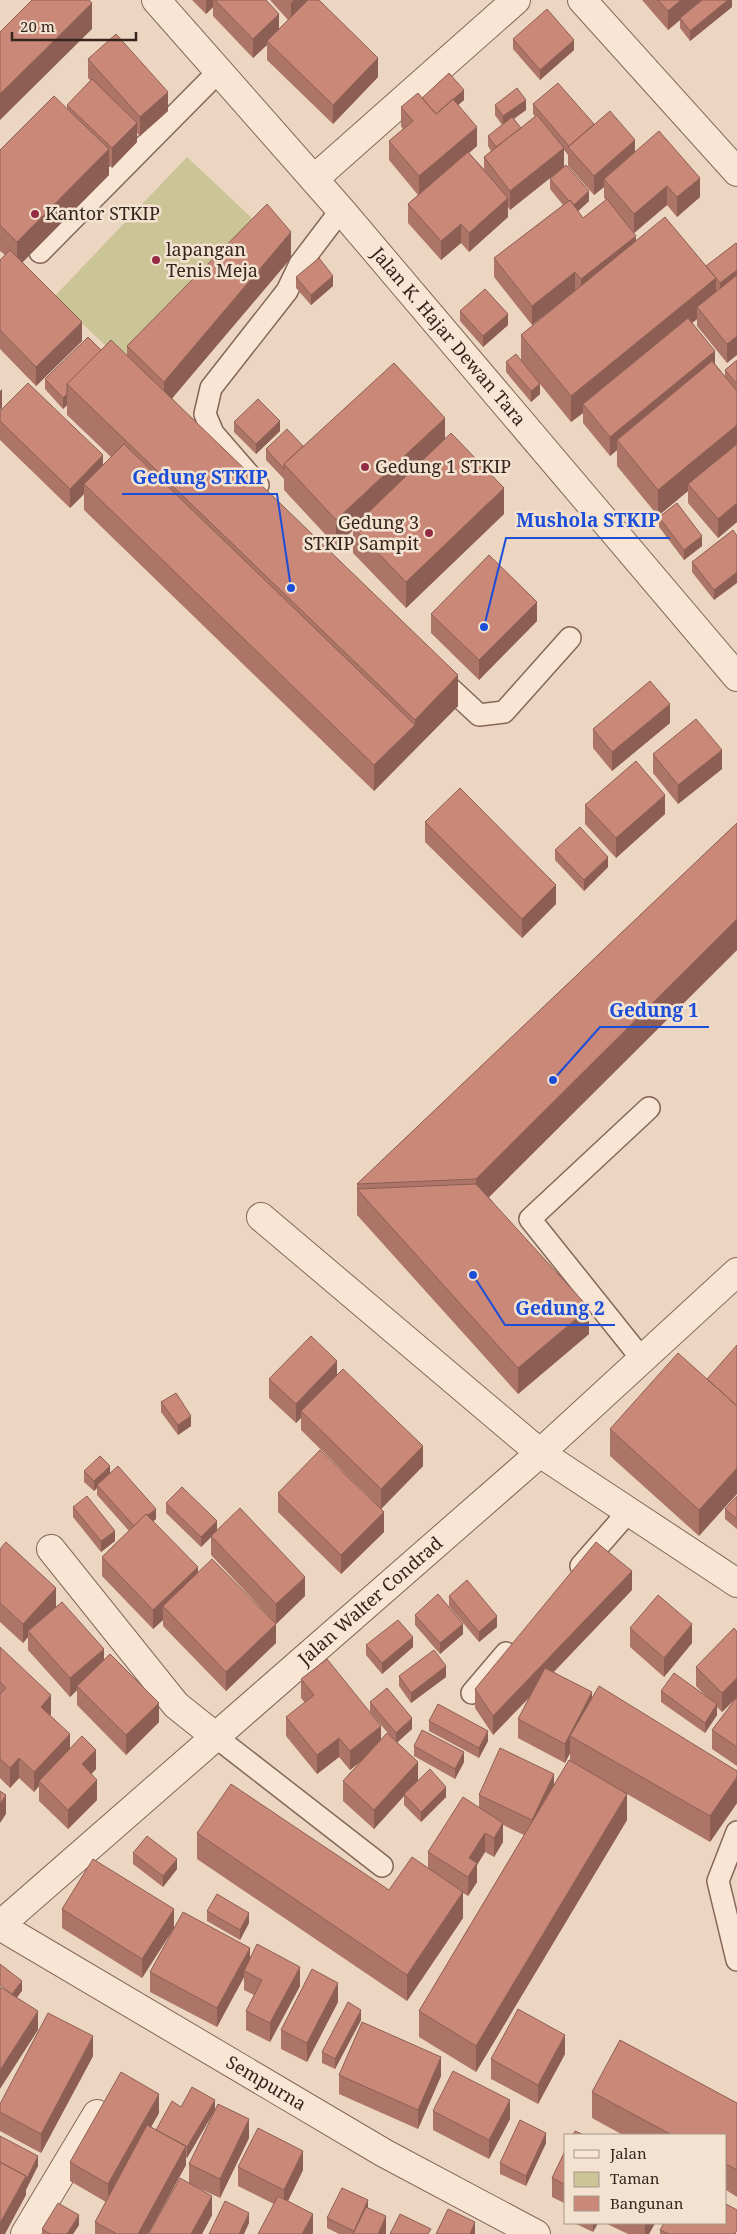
<svg xmlns="http://www.w3.org/2000/svg" width="737" height="2234" font-family="'Noto Serif',serif">
<style>
.green{fill:#cac496}
.lines{fill:none;stroke-linecap:round;stroke-linejoin:round}
.service-casing{stroke:#85675a;stroke-width:24}
.minor-casing{stroke:#85675a;stroke-width:30}
.tertiary-casing{stroke:#85675a;stroke-width:30}
.service{stroke:#f8e5d4;stroke-width:21}
.minor{stroke:#f8e5d4;stroke-width:28}
.tertiary{stroke:#f8e5d4;stroke-width:28}
.wall{fill:#ad7567;fill-rule:evenodd}
.shaded-wall{fill:#8d5f54}
.building{fill:#c98878;stroke:#8d5f54}
.poi-dot{fill:#922b43;stroke:#f4e2d1;stroke-width:2}
.labels{text-anchor:middle;stroke-width:5;stroke-linejoin:round;paint-order:stroke}
.poi-label{font-size:18px;fill:#36241d;stroke:#f4e2d1;text-anchor:start}
.street-label{font-size:18px;fill:#36241d;stroke:#f4e2d1}
.leader{fill:none;stroke:#1d4ed8;stroke-width:2}
.callout-dot{fill:#1d4ed8;stroke:#f4e2d1;stroke-width:2}
.callout-label{font-size:19px;text-anchor:middle;font-weight:bold;fill:#1d4ed8;stroke:#f4e2d1;stroke-width:5;stroke-linejoin:round;paint-order:stroke}
</style>
<rect width="100%" height="100%" fill="#ecd6c2"/>
<path class="green" d="M187,157L258,224L125,364L54,297Z"/>
<g class="lines">
<defs>
<path id="service" d="M40,252L219,71
M258,485L213,433L205,414L211,388L287,291L300,264L341,210
M438,677L479,715L504,712L570,638
M642,1359L530,1219L649,1108
M581,1566L629,1511
M472,1693L506,1653
M216,1737L382,1866
M737,1832L718,1881L737,1960"/>
<path id="minor" d="M582,0L737,172
M314,179L516,0
M261,1217L540,1453L737,1583
M51,1549L176,1705L216,1737
M25,2234L97,2114"/>
<g id="tertiary">
<path id="s1" d="M156,0L341,210L737,677"/>
<path id="s2" d="M0,1925L540,1453L737,1272"/>
<path id="s3" d="M0,1926L384,2153L536,2234"/>
</g>
</defs>
<use href="#service" class="service-casing"/>
<use href="#minor" class="minor-casing"/>
<use href="#tertiary" class="tertiary-casing"/>
<use href="#service" class="service"/>
<use href="#minor" class="minor"/>
<use href="#tertiary" class="tertiary"/>
</g>
<path class="wall" d="M192,0H266L279,29L288,20L270,0H319L378,77L333,124L267,60V45L253,58L213,16V7L206,14Z
M642,0H732V7L690,41L680,28V20L668,30Z
M513,39L574,50L540,80L513,49Z
M88,59L168,111L140,136L137,133V142L112,168L109,165V175L22,262L82,341L36,386L0,349V260L5,255L0,251V150L67,109V105L91,81L88,78Z
M422,98L464,100L458,105L477,146L469,153L484,169V157L491,151L488,146V136L502,125L495,115V105L526,110L514,119L521,128L535,116L533,114V104L594,124L635,152L700,197L677,217L667,205L634,233L624,221L636,242L706,266L736,243L727,363L697,326V319L692,323L715,364L725,376V370L737,360V522L718,538L688,503V491L658,516L617,466V450L610,456L583,423V413L571,422L540,384V394L531,402L506,372V362L521,361V335L572,294L532,325L494,277V258L563,205L550,189V179L556,173L510,210L508,207V217L469,252L461,243L441,260L408,223V204L418,195L389,160V141L403,129L401,126V107ZM564,150L568,155V166L594,195L604,187V198L606,200L583,218L578,211L589,201L564,166Z
M291,258L172,398L458,706L374,791L84,510V494L70,508L0,440V411L103,465L111,457L67,415V405L63,409L45,389V379L101,350L127,355V346Z
M296,277L333,286L311,305L296,288Z
M460,311L508,325L483,347L460,321Z
M234,422L280,431L256,454L234,432Z
M445,438L504,514L406,608L353,553V530L336,546L284,490V479L266,460V449L304,446Z
M659,517L702,546L684,560L659,527Z
M733,530L714,600L692,572V562Z
M431,614L537,621L479,680L431,633Z
M670,723L612,771L593,748V729Z
M653,754L722,769L678,804L653,773Z
M585,805L665,814L616,858L585,824Z
M425,822L556,904L522,938L425,842Z
M737,823V950L489,1197L589,1334L518,1394L357,1215V1184Z
M555,850L608,867L584,891L555,860Z
M337,1375L423,1466L381,1509L301,1430V1418L296,1423L269,1398V1379Z
M707,1379L699,1536L610,1456V1429Z
M161,1402L191,1426L178,1435L161,1412Z
M84,1471L110,1474L156,1519L153,1521L198,1572L276,1643L226,1691L163,1626V1620L153,1629L102,1576V1557L129,1531L97,1495V1488L94,1491L84,1482Z
M278,1493L384,1532L341,1574L278,1512Z
M737,1496V1529L725,1519V1509Z
M166,1503L217,1530L305,1596L276,1624L211,1555V1537L201,1547L166,1513Z
M73,1507L115,1541L101,1552L73,1517Z
M0,1549L56,1607L159,1722L126,1755L77,1705V1690L70,1697L28,1650V1637L23,1643L0,1622Z
M632,1590L554,1672L592,1698L737,1771V1803L710,1842L627,1794V1820L476,2072L419,2037V2011L524,1835L503,1825V1842L494,1857L485,1852L477,1865V1882L468,1896L463,1893V1918L407,2001L197,1859V1833L389,1890L428,1868V1852L479,1807V1795L554,1785L570,1760V1753L565,1763L518,1738V1719L529,1698L493,1735L475,1708V1689Z
M449,1596L497,1627L479,1642L449,1606Z
M415,1615L463,1634L440,1654L415,1625Z
M630,1628L692,1643L664,1677L630,1647Z
M366,1645L413,1647L382,1674L366,1655Z
M0,1647L51,1714L50,1716L70,1749L96,1769L91,1774L97,1800L68,1829L39,1801V1786L34,1792L19,1778L10,1788L0,1778Z
M696,1667L737,1697L722,1712L717,1707V1715L705,1733L661,1702V1691L707,1697L696,1686Z
M399,1676L446,1677L411,1703L399,1686Z
M301,1679L381,1740L392,1738L370,1712V1702L412,1729L397,1743L418,1781L446,1797L421,1822L404,1805V1796L374,1829L343,1801V1781L361,1761L350,1770L339,1757L317,1774L286,1736V1717L305,1703L301,1698Z
M737,1697V1766L712,1749V1730Z
M429,1721L488,1741L479,1758L429,1731Z
M414,1746L464,1762L455,1779L414,1756Z
M133,1853L177,1869L163,1887L133,1864Z
M62,1909L174,1928L142,1978L62,1928Z
M207,1911L249,1923L240,1940L207,1921Z
M250,1959L300,1986L270,2042L246,2030V2011L254,1995L244,1990V1977L217,2027L150,1992V1972Z
M338,2002L307,2062L281,2049V2030Z
M361,2020L335,2069L322,2063V2052Z
M565,2054L538,2104L491,2079V2059Z
M93,2056L41,2153L0,2131V2104Z
M339,2075L441,2076L418,2129L339,2094Z
M592,2092L737,2103V2197L726,2190V2135H623L592,2118Z
M215,2110L187,2158L186,2157V2165L148,2234H95V2222L106,2202L70,2181V2162L159,2113L151,2127L156,2130Z
M433,2111L510,2119L489,2159L433,2130Z
M249,2138L220,2198L190,2184L212,2215L202,2234H149V2233L189,2183V2164Z
M546,2143L526,2186L500,2174V2163Z
M566,2149V2204L552,2197V2178Z
M238,2167L303,2170L288,2201L313,2233L274,2204L238,2186Z
M368,2208L386,2234H339L327,2228V2218Z
M574,2223H598L593,2232Z
M605,2223H655L649,2234H628Z
M79,2225L73,2234H42V2229Z
M660,2230L737,2234H660Z"/>
<path class="shaded-wall" d="M206,0H213V7L206,14Z
M294,0H314L291,22V3Z
M681,0H703L680,18V20L668,30V11Z
M728,0H732V7L690,41V31Z
M92,3V29L0,120V94Z
M279,14V33L267,41V45L253,58V39Z
M574,40V50L540,80V70Z
M378,58V77L333,124V105Z
M464,90V100L434,126V115Z
M168,92V111L140,136V117Z
M526,100V110L503,126V116Z
M137,123V142L112,168V148Z
M477,127V146L419,195V176Z
M635,140V160L604,179V187L594,195V176Z
M564,148V167L510,210V191Z
M109,149V175L17,268V242Z
M700,178V197L677,217V197Z
M667,186V205L634,233V214Z
M589,191V201L573,216V206Z
M508,198V217L469,252V233Z
M461,224V243L441,260V241Z
M291,232V258L164,408V382Z
M636,236V255L581,298V279Z
M737,270V281L720,294V283Z
M575,272V291L532,325V306Z
M333,276V286L311,305V295Z
M716,278V304L697,307V319L587,409L583,404V413L571,422V396Z
M508,314V325L483,347V336Z
M82,322V341L36,386V367Z
M737,336V355L727,363V344Z
M715,351V370L617,440V450L610,456V437Z
M540,384V394L531,402V391Z
M2,389V408L0,410V391Z
M67,394V405L63,409V398Z
M445,418V444L353,527V530L336,546V520Z
M280,421V431L256,454V444Z
M737,425V451L688,484V491L658,516V490Z
M103,455V475L84,484V494L70,508V489Z
M504,488V514L406,608V582Z
M737,503V522L718,538V519Z
M702,536V546L684,560V550Z
M737,572V583L714,600V590Z
M537,602V621L479,680V660Z
M458,675V706L374,791V765L415,725V720Z
M670,704V723L612,771V752Z
M722,750V769L678,804V785Z
M665,795V814L616,858V838Z
M608,857V867L584,891V880Z
M556,885V904L522,938V919Z
M737,919V950L476,1210V1179Z
M589,1308V1334L518,1394V1368Z
M337,1361V1381L301,1411V1418L296,1423V1404Z
M191,1416V1426L178,1435V1425Z
M423,1446V1466L381,1509V1489Z
M110,1466V1476L97,1485V1488L94,1491V1481Z
M737,1468V1494L699,1536V1510Z
M156,1509V1519L135,1537V1527Z
M384,1512V1532L341,1574V1555Z
M217,1521V1531L211,1536V1537L201,1547V1537Z
M115,1531V1541L101,1552V1541Z
M198,1567V1587L163,1606V1620L153,1629V1610Z
M632,1571V1590L493,1735V1716Z
M305,1577V1596L276,1624V1604Z
M56,1588V1607L28,1631V1637L23,1643V1624Z
M497,1616V1627L479,1642V1632Z
M276,1624V1643L226,1691V1672Z
M463,1624V1634L440,1654V1643Z
M692,1624V1643L664,1677V1658Z
M413,1637V1647L382,1674V1663Z
M104,1649V1668L77,1686V1690L70,1697V1678Z
M446,1666V1677L411,1703V1693Z
M737,1678V1697L722,1712V1693Z
M592,1692V1711L570,1736V1753L565,1763V1744Z
M51,1695V1714L41,1726V1707Z
M159,1703V1722L126,1755V1735Z
M717,1704V1715L705,1733V1723Z
M412,1718V1729L396,1743V1733Z
M381,1726V1745L350,1770V1751Z
M488,1731V1741L479,1758V1748Z
M70,1734V1754L39,1781V1786L34,1792V1772Z
M339,1738V1757L317,1774V1755Z
M96,1750V1769L82,1784V1764Z
M464,1752V1762L455,1779V1769Z
M19,1758V1778L10,1788V1768Z
M418,1762V1781L404,1794V1796L374,1829V1810Z
M554,1774V1793L532,1839V1820Z
M737,1777V1803L710,1842V1816Z
M97,1780V1800L68,1829V1810Z
M446,1787V1797L421,1822V1812Z
M627,1794V1820L476,2072V2046Z
M6,1795V1814L0,1823V1804Z
M503,1823V1842L494,1857V1838Z
M485,1833V1852L477,1865V1882L468,1896L469,1858Z
M177,1859V1869L163,1887V1876Z
M463,1892V1918L407,2001V1975Z
M174,1909V1928L142,1978V1959Z
M249,1913V1923L240,1940V1930Z
M250,1948V1967L244,1971V1977L217,2027V2008Z
M300,1967V1986L270,2042V2023Z
M22,1981V1991L12,2004V1994Z
M338,1983V2002L307,2062V2043Z
M361,2010V2020L335,2069V2059Z
M38,2011V2030L0,2089V2070Z
M565,2035V2054L538,2104V2085Z
M93,2036V2056L41,2153V2134Z
M441,2057V2076L418,2129V2110Z
M159,2094V2113L108,2203V2184Z
M215,2100V2110L187,2158V2147Z
M510,2100V2119L489,2159V2140Z
M249,2119V2138L220,2198V2179Z
M546,2133V2143L526,2186V2176Z
M186,2146V2165L148,2234H138Z
M303,2151V2170L284,2209V2190Z
M38,2156V2166L26,2190V2180Z
M26,2176V2195L5,2234H0V2223Z
M212,2196V2215L202,2234H191Z
M368,2200V2210L354,2234V2231Z
M249,2213V2223L244,2234H239Z
M313,2214V2233L312,2234H302Z
M79,2215V2225L73,2234H67Z
M386,2216V2234H378Z
M475,2222V2234H470Z
M593,2223H598L593,2232Z
M645,2223H655L649,2234H645Z"/>
<path class="building" d="M32,0H89L92,3L0,94V32Z
M215,0H266L279,14L253,39Z
M308,0H319L378,58L333,105L267,41Z
M658,0H681L668,11Z
M702,0H728L690,31L680,18Z
M547,9L574,40L540,70L513,39Z
M116,34L168,92L140,117L88,59Z
M449,73L464,90L436,114L422,98Z
M92,79L137,123L112,148L67,105Z
M558,83L594,124L569,146L533,104Z
M517,88L526,100L503,116L495,105Z
M418,93L436,114L453,99L477,127L419,176L389,141L413,121L401,107Z
M54,96L109,149L17,242L0,225V150Z
M610,111L635,140L594,176L568,147Z
M537,115L564,148L510,191L484,157Z
M512,117L521,128L496,147L488,136Z
M659,131L700,178L677,197L667,186L634,214L604,179Z
M468,152L508,198L469,233L461,224L441,241L408,204Z
M566,165L589,191L574,205L570,200L569,201L550,179Z
M607,199L636,236L581,279L575,272L532,306L494,258L570,200L583,218Z
M267,204L291,232L164,382L127,346Z
M665,217L716,278L571,396L521,335Z
M736,243L737,244V270L720,283L706,266Z
M10,250L82,322L36,367L0,330V260Z
M319,258L333,276L311,295L296,277Z
M737,275V336L727,344L697,307Z
M485,289L508,314L483,336L460,311Z
M688,318L715,351L610,437L583,404Z
M88,337L101,350L67,384V394L63,398L45,379Z
M111,340L458,675L415,720L67,384Z
M516,354L540,384L531,391L506,362Z
M737,360V384L725,370Z
M712,361L737,391V425L658,490L617,440Z
M394,363L445,418L336,520L284,464Z
M28,383L103,455L70,489L0,421V411Z
M258,399L280,421L256,444L234,422Z
M287,429L303,446L284,464V469L266,449Z
M451,433L504,488L406,582L353,527Z
M124,444L415,725L374,765L84,484Z
M737,444V503L718,519L688,484Z
M677,503L702,536L684,550L659,517Z
M733,530L737,536V572L714,590L692,562Z
M489,555L537,602L479,660L431,614Z
M650,681L670,704L612,752L593,729Z
M696,719L722,750L678,785L653,754Z
M636,761L665,795L616,838L585,805Z
M460,788L556,885L522,919L425,822Z
M737,823V919L476,1179L357,1184Z
M580,827L608,857L584,880L555,850Z
M476,1184L589,1308L518,1368L357,1189Z
M311,1336L337,1361L296,1404L269,1379Z
M737,1345V1406L707,1379Z
M678,1353L737,1406V1468L699,1510L610,1429Z
M343,1369L423,1446L381,1489L301,1411Z
M176,1393L191,1416L178,1425L161,1402Z
M320,1450L384,1512L341,1555L278,1493Z
M100,1456L110,1466L94,1481L84,1471Z
M118,1466L156,1509L148,1515L146,1514L134,1526L97,1485Z
M182,1487L217,1521L201,1537L166,1503Z
M87,1496L115,1531L101,1541L73,1507Z
M737,1496V1519L725,1509Z
M240,1508L305,1577L276,1604L211,1536Z
M146,1514L198,1567L153,1610L102,1557Z
M6,1542L56,1588L23,1624L0,1603V1549Z
M596,1542L632,1571L493,1716L475,1689Z
M212,1559L276,1624L226,1672L163,1606Z
M467,1580L497,1616L479,1632L449,1596Z
M438,1594L463,1624L440,1643L415,1615Z
M658,1595L692,1624L664,1658L630,1628Z
M62,1602L104,1649L70,1678L28,1631Z
M398,1620L413,1637L382,1663L366,1645Z
M734,1628L737,1632V1678L722,1693L696,1667Z
M0,1647L51,1695L41,1707L70,1734L34,1772L19,1758L10,1768L0,1759V1694L6,1688L0,1682Z
M434,1650L446,1666L411,1693L399,1676Z
M110,1654L159,1703L126,1735L77,1686Z
M327,1659L381,1726L350,1751L339,1738L317,1755L286,1717L314,1695L301,1679Z
M545,1668L592,1692L565,1744L518,1719Z
M674,1673L717,1704L705,1723L661,1691Z
M599,1686L737,1771V1777L710,1816L570,1736Z
M387,1688L412,1718L396,1733L370,1702Z
M737,1697V1747L712,1730Z
M438,1704L488,1731L479,1748L429,1721Z
M422,1730L464,1752L455,1769L414,1746Z
M387,1733L418,1762L374,1810L343,1781Z
M82,1736L96,1750L82,1764L97,1780L68,1810L39,1781Z
M500,1748L554,1774L532,1820L479,1795Z
M569,1760L627,1794L476,2046L419,2011Z
M430,1769L446,1787L421,1812L404,1794Z
M231,1784L389,1890L412,1857L463,1892L407,1975L197,1833Z
M0,1791L6,1795L0,1804Z
M463,1797L503,1823L494,1838L485,1833L469,1858L477,1863L468,1877L428,1852Z
M147,1836L177,1859L163,1876L133,1853Z
M93,1859L174,1909L142,1959L62,1909Z
M217,1894L249,1913L240,1930L207,1911Z
M183,1912L250,1948L217,2008L150,1972Z
M257,1944L300,1967L270,2023L246,2011L262,1980L244,1971Z
M0,1964L22,1981L12,1994L0,1985Z
M312,1969L338,1983L307,2043L281,2030Z
M0,1987L38,2011L0,2070Z
M348,2002L361,2010L335,2059L322,2052Z
M518,2009L565,2035L538,2085L491,2059Z
M48,2013L93,2036L41,2134L0,2112V2104Z
M362,2022L441,2057L418,2110L339,2075Z
M620,2040L737,2103V2170L726,2164V2135H672L592,2092Z
M453,2071L510,2100L489,2140L433,2111Z
M121,2072L159,2094L108,2184L70,2162Z
M192,2087L215,2100L187,2147L156,2130L172,2101L181,2107Z
M218,2104L249,2119L220,2179L189,2164Z
M520,2120L546,2133L526,2176L500,2163Z
M147,2125L186,2146L138,2234H117L95,2222Z
M258,2128L303,2151L284,2190L238,2167Z
M575,2131L584,2135H573Z
M0,2136L38,2156L26,2180V2176L0,2162Z
M566,2149V2185L552,2178Z
M0,2162L26,2176L0,2223Z
M180,2178L212,2196L191,2234H151L149,2233Z
M342,2188L368,2200L354,2231L327,2218Z
M278,2196L313,2214L302,2234H258Z
M225,2201L249,2213L239,2234H209Z
M58,2203L79,2215L67,2234H50L42,2229Z
M726,2204L737,2210V2230L735,2234H669L660,2230L664,2223H726Z
M366,2207L386,2216L378,2234H353Z
M448,2209L475,2222L470,2234H436Z
M400,2214L431,2229L428,2234H390Z"/>
<g class="poi-dot">
<circle cx="35" cy="214" r="5"/>
<circle cx="156" cy="260" r="5"/>
<circle cx="365" cy="467" r="5"/>
<circle cx="429" cy="533" r="5"/>
</g>
<g class="labels">
<g class="poi-label">
<text x="45" y="220">Kantor STKIP</text>
<text x="166" y="256">lapangan<tspan x="166" dy="21">Tenis Meja</tspan></text>
<text x="375" y="473">Gedung 1 STKIP</text>
<text x="419" y="529" text-anchor="end">Gedung 3<tspan x="419" dy="21">STKIP Sampit</tspan></text>
</g>
<g class="street-label">
<text dy="6" stroke="none"><textPath href="#s1" startOffset="446">Jalan K. Hajar Dewan Tara</textPath></text>
<text dy="6" stroke="none"><textPath href="#s2" startOffset="492">Jalan Walter Condrad</textPath></text>
<text dy="6" stroke="none"><textPath href="#s3" startOffset="309">Sempurna</textPath></text>
</g>
</g>
<path class="leader" d="M291 588L277 494H122M484 627L506 538H670M553 1080L600 1027H709M473 1275L505 1325H615"/>
<g class="callout-dot">
<circle cx="291" cy="588" r="5"/>
<circle cx="484" cy="627" r="5"/>
<circle cx="553" cy="1080" r="5"/>
<circle cx="473" cy="1275" r="5"/>
</g>
<g class="callout-label">
<text x="200" y="484">Gedung STKIP</text>
<text x="588" y="527">Mushola STKIP</text>
<text x="654" y="1017">Gedung 1</text>
<text x="560" y="1315">Gedung 2</text>
</g>
<rect x="564" y="2134" width="162" height="90" fill="#f4e2d1" stroke="#a89689"/>
<rect x="574" y="2150" width="25" height="8" fill="#f8e5d4" stroke="#a89689"/>
<text x="610" y="2159" font-size="15" fill="#36241d">Jalan</text>
<rect x="574" y="2172" width="25" height="15" fill="#cac496" stroke="#a89689"/>
<text x="610" y="2184" font-size="15" fill="#36241d">Taman</text>
<rect x="574" y="2196" width="25" height="15" fill="#c98878" stroke="#a89689"/>
<text x="610" y="2209" font-size="15" fill="#36241d">Bangunan</text>
<path d="M12 32v8h124v-8" fill="none" stroke="#36241d" stroke-width="2.5"/>
<text x="20" y="32" font-size="15" fill="#36241d" stroke="#f4e2d1" stroke-width="4" paint-order="stroke">20 m</text>
</svg>
